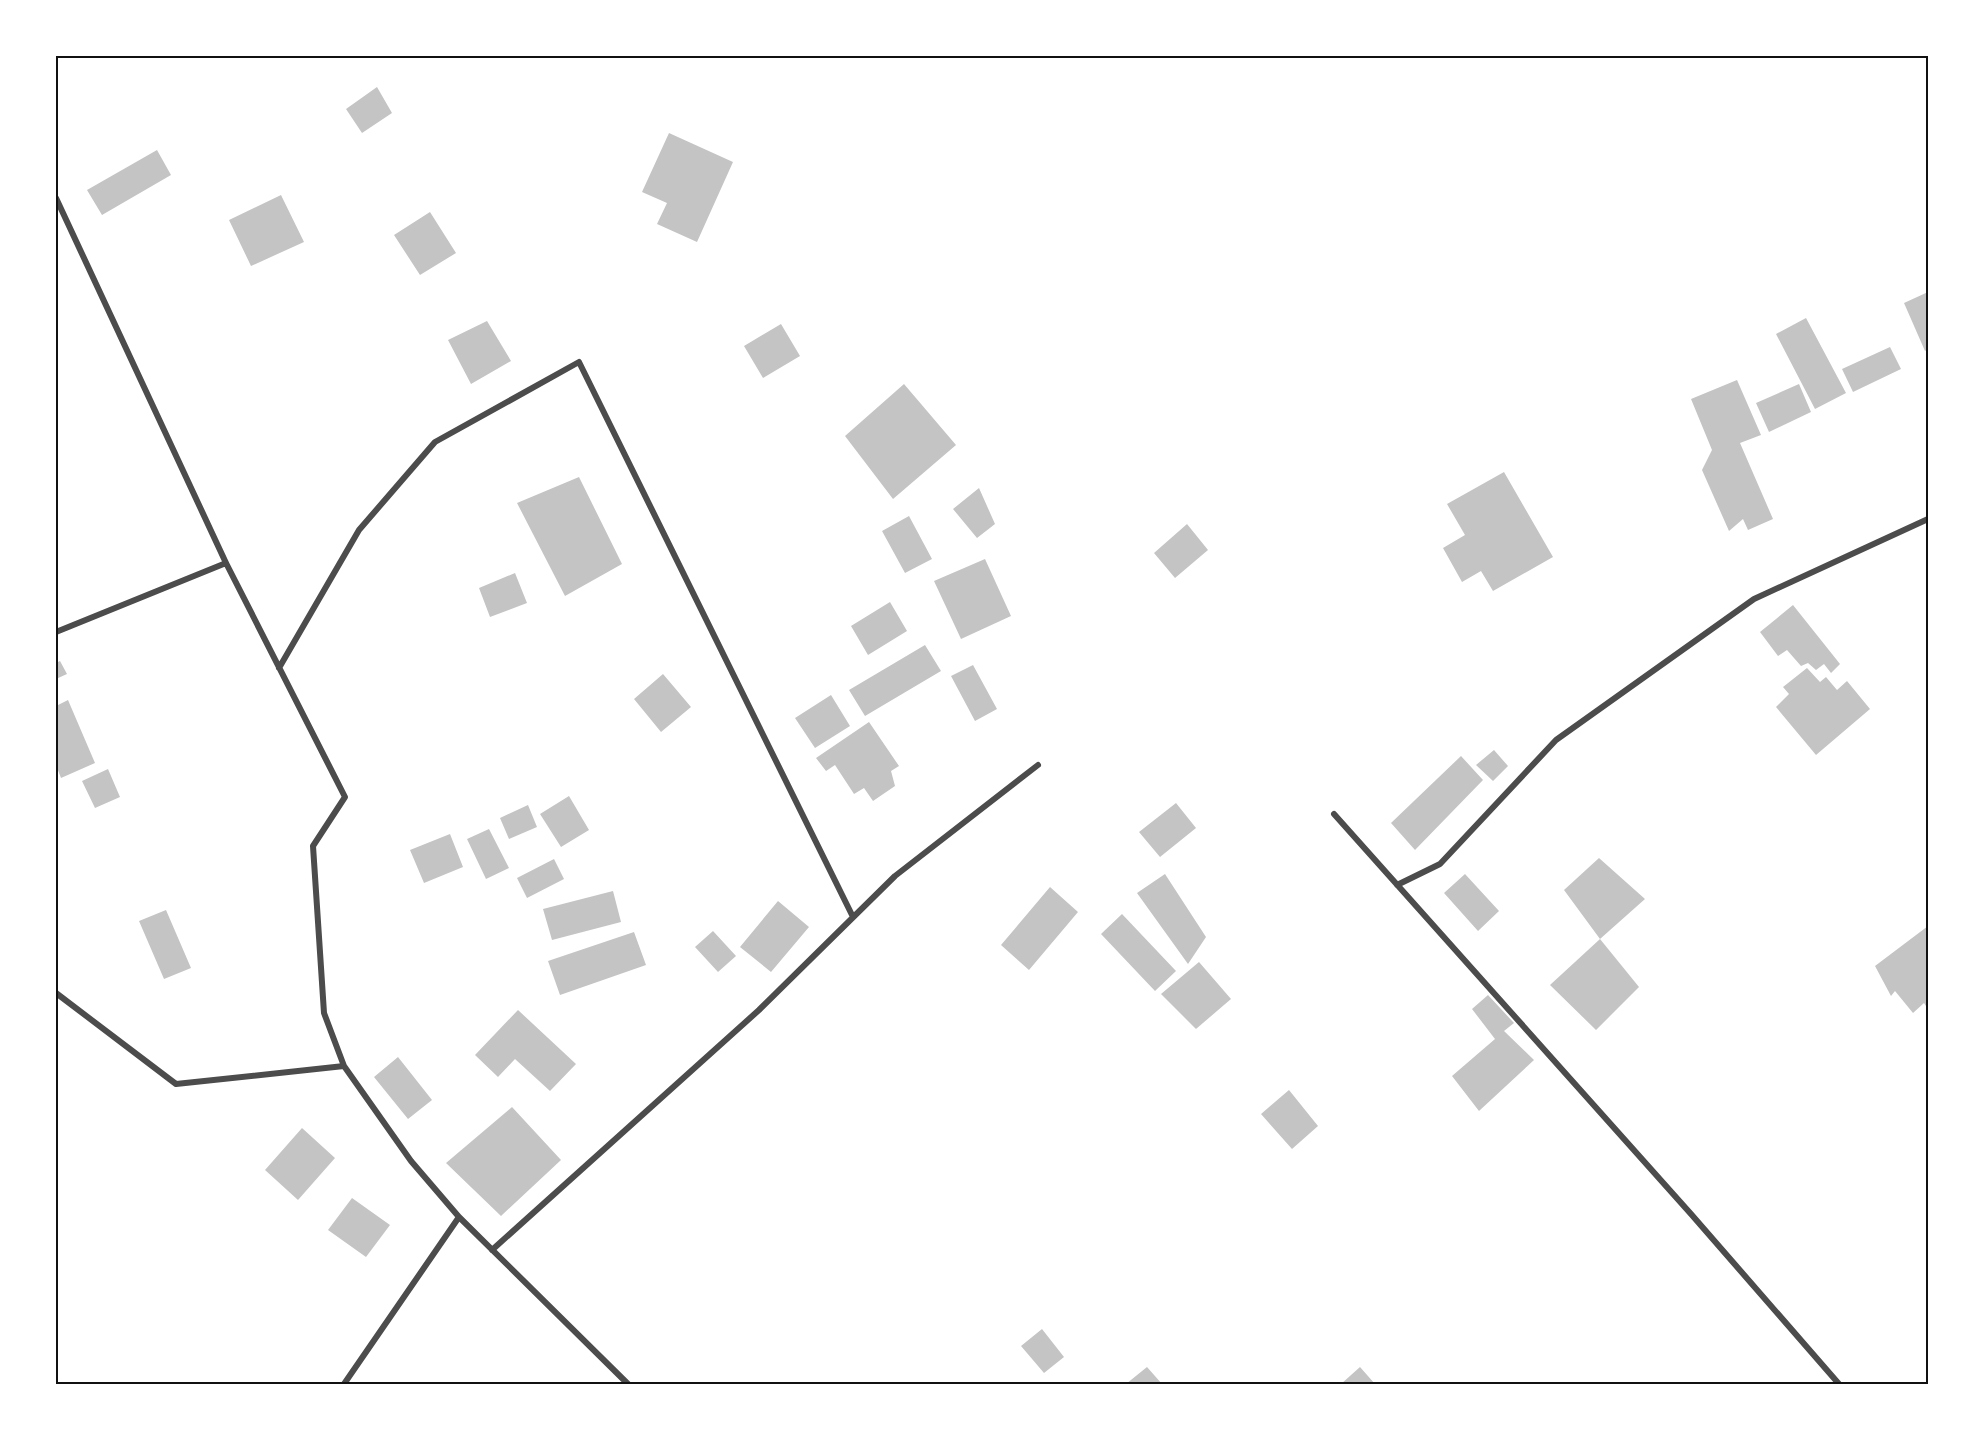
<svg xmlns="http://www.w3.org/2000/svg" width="1984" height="1440" font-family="'Fira Sans',sans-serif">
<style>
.building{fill:#c4c4c4}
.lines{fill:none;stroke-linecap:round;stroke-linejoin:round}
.minor{stroke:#4c4c4c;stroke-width:6}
.neatline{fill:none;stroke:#111;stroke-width:2}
</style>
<rect width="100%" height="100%" fill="#fff"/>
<path class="building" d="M377,87L392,113L362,133L346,109Z
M669,133L733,162L697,242L657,224L667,203L642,192Z
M157,150L171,175L102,215L87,190Z
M281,195L304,242L251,266L229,220Z
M430,212L456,253L420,275L394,235Z
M1928,292V349L1925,351L1904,303Z
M1806,318L1846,393L1815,409L1776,334Z
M487,321L511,361L471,384L448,340Z
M781,324L800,356L763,378L744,346Z
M1890,347L1901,369L1853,392L1842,369Z
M1737,380L1761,435L1740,443L1773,519L1748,530L1743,519L1729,531L1702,470L1712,450L1691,399Z
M904,384L956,445L893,499L845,436Z
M1799,384L1811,412L1769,432L1756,403Z
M1504,472L1553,557L1493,591L1481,571L1462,582L1443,548L1465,535L1447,504Z
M579,477L622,564L565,596L517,503Z
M979,488L995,524L977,538L953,509Z
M909,516L932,559L905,573L882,531Z
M1187,524L1208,550L1175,578L1154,553Z
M985,559L1011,616L961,639L934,581Z
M515,573L527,603L490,617L479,588Z
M890,602L907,631L868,655L851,626Z
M1793,605L1840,664L1831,673L1824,664L1816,670L1808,663L1801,666L1787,650L1778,656L1760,632Z
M925,645L941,671L865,716L849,690Z
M60,661L67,674L56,679V663Z
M973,665L997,709L975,721L951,676Z
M1807,668L1820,682L1826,677L1837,690L1847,681L1870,709L1816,755L1776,707L1789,694L1783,687Z
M663,674L691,707L661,732L634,699Z
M831,695L850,726L815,748L795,718Z
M68,700L95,763L61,778L56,765V706Z
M869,722L899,766L891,771L895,786L873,801L864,788L854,794L835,765L826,771L816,758Z
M1494,750L1508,766L1493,781L1476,765Z
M1461,756L1483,780L1415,850L1391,823Z
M108,769L120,797L95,808L82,781Z
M569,796L589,830L561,847L540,814Z
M1176,803L1196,828L1160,857L1139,832Z
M528,805L537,827L509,839L500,818Z
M489,829L509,868L486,879L467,839Z
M450,834L463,867L424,883L410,850Z
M1599,858L1645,899L1600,939L1564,890Z
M554,859L564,879L527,898L517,878Z
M1165,874L1206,937L1188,964L1137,893Z
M1465,874L1499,911L1478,931L1444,893Z
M1050,887L1078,912L1029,970L1001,945Z
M613,891L621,922L552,940L543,909Z
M778,901L809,927L771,972L740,947Z
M166,910L191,968L164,979L139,921Z
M1122,914L1176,971L1155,991L1101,934Z
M1928,926V1009L1924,1003L1913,1013L1895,991L1891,996L1875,966Z
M713,931L736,956L718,972L695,947Z
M634,932L646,965L560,995L548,961Z
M1600,939L1639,987L1596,1030L1550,985Z
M1199,962L1231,999L1196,1029L1161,994Z
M1488,995L1514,1023L1504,1031L1534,1060L1479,1111L1452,1076L1495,1039L1472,1009Z
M518,1010L576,1064L550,1091L515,1059L498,1077L475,1055Z
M398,1057L432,1100L408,1119L374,1077Z
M1289,1090L1318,1126L1292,1149L1261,1114Z
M512,1107L561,1160L501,1216L446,1163Z
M302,1128L335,1158L298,1200L265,1170Z
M352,1198L390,1225L366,1257L328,1230Z
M1042,1329L1064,1357L1044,1373L1021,1346Z
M1147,1367L1162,1384H1126Z
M1360,1367L1375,1384H1341Z"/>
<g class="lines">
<path class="minor" d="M56,198L226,563L345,797L313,846L324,1013L344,1066L411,1161L459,1217L344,1384
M56,632L226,563
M279,668L359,530L435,442L579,362L853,917
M1334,814L1691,1214L1839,1384
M1397,885L1440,864L1556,740L1754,599L1928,519
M56,993L176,1084L344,1066
M459,1217L628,1384
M492,1250L759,1010L895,876L1038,765"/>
</g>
<rect width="1984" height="1440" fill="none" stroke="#ffffff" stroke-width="114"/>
<rect x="57" y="57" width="1870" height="1326" class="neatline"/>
</svg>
